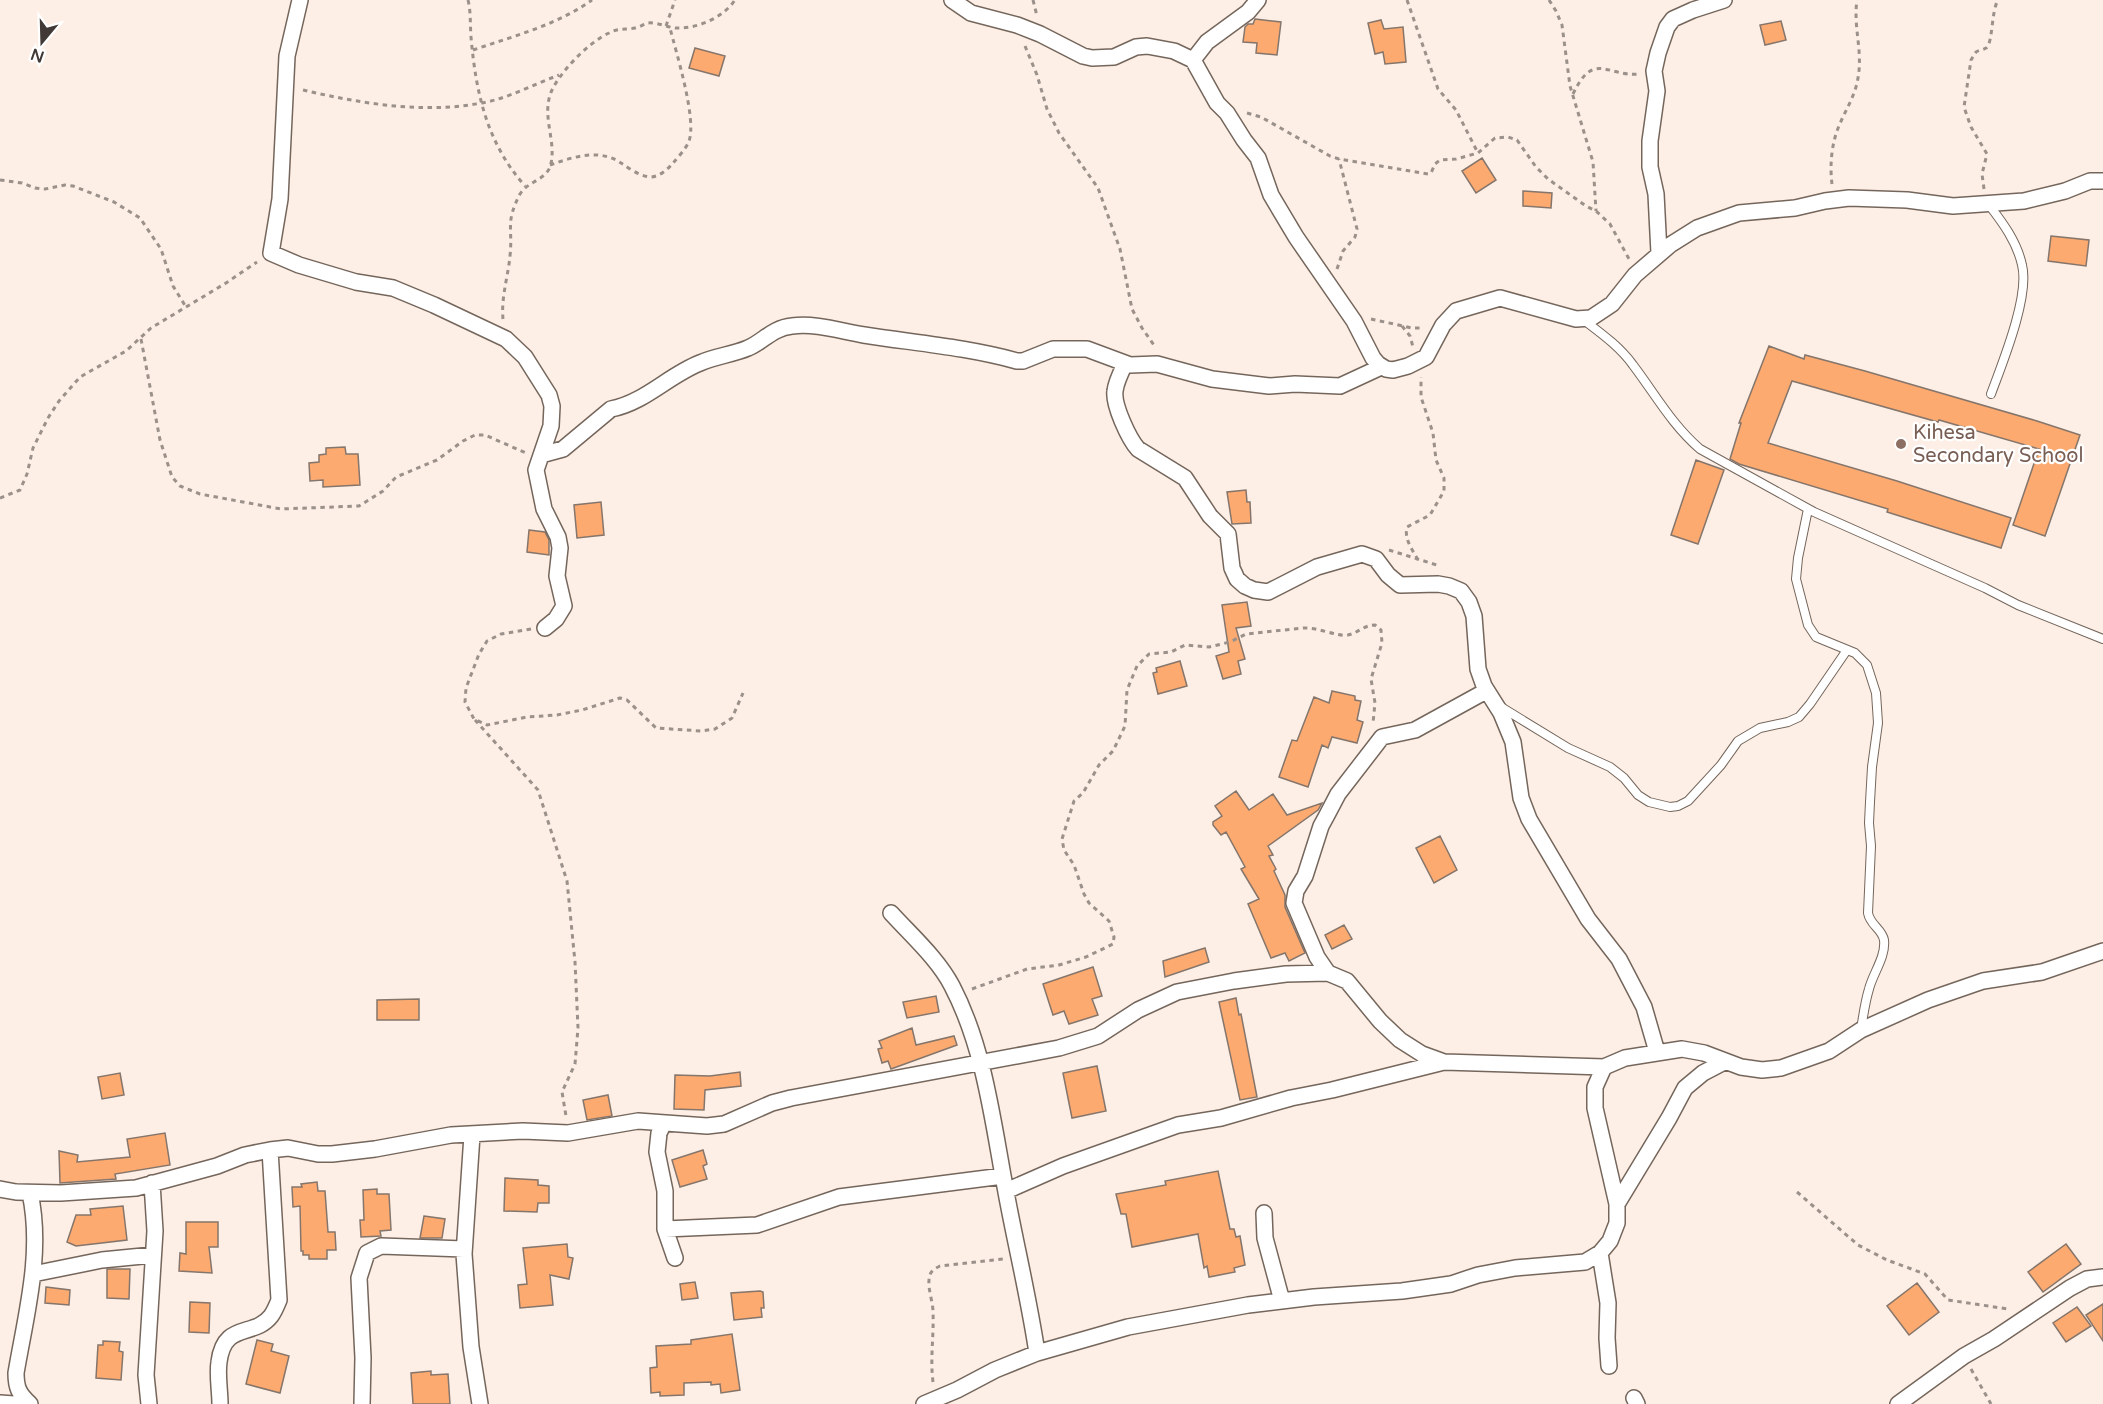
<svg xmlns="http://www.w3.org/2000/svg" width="2103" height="1404" font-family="'Varela Round',sans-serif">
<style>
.building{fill:#fcaa70;stroke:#85756b;stroke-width:1.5}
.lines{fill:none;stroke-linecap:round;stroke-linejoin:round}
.service-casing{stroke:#75665c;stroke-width:10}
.minor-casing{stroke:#75665c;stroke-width:18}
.path{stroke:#9b918a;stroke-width:3;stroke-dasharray:4.5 4.5;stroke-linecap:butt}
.service{stroke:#fff;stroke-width:8}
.minor{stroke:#fff;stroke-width:15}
.education-dot{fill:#8d6e63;stroke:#fff;stroke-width:2}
.labels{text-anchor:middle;stroke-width:4.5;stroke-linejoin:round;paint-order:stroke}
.education-label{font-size:20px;fill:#785e54;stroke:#fff;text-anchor:start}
</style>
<rect width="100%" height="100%" fill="#fdefe5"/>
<path class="building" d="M1255,19L1281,22L1277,55L1256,53L1257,43L1243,42L1245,27L1248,24H1253Z
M1381,20L1384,29L1403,27L1406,62L1385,64L1383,52L1375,54L1368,23Z
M1781,21L1786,40L1765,45L1760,25Z
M695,48L725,56L719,76L689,68Z
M1482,158L1496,180L1476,193L1462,171Z
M1523,191L1552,193L1551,208L1523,206Z
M2051,236L2089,240L2086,266L2048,261Z
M1769,346L1804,359L1805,355L1865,371L2037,421L2080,435L2045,536L2013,525L2039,449L1939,420L1938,422L1792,381L1768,443L1897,481L2011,518L2001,548L1887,512L1888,509L1739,464L1730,459L1741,423H1739Z
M345,447L346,454H358L360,485L323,487V480L310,481L309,463L319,462V455L326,454V448Z
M1696,460L1724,470L1698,544L1671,535Z
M1246,490L1247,502H1250L1251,523L1232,524L1227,492Z
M601,502L604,535L577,538L574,505Z
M529,530L545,532L549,540V555L527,552Z
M1247,602L1251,626L1236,628L1245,659L1238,661L1241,674L1223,679L1216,656L1229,652L1222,605Z
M1180,661L1187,686L1158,694L1153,673L1157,672L1156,668Z
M1332,691L1355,696V700L1361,701L1357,720L1363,722L1357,743L1332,737L1328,748L1322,745L1308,787L1279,777L1292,740L1297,741L1314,697L1329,703Z
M1236,791L1249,810L1273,794L1287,815L1322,803L1318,810L1268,846L1273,855L1269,856L1276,869L1274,871L1285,895V907L1305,953L1289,961L1285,953L1271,958L1248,904L1259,899L1241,869L1245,867L1226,832L1221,835L1213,825V822L1222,816L1215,806Z
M1440,836L1457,870L1434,883L1416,848Z
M1344,925L1352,939L1332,949L1325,935Z
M1205,948L1209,962L1165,977L1163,961Z
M1093,967L1102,996L1092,999L1098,1015L1069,1024L1064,1011L1053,1015L1043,984Z
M936,996L939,1012L907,1018L903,1002Z
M1236,998L1239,1015L1241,1014L1257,1097L1240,1100L1219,1002Z
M419,999V1020H377V1000Z
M912,1028L916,1045L954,1036L957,1045L891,1069L888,1061L882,1063L878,1049L882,1048L879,1041Z
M1097,1066L1106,1111L1072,1118L1063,1073Z
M740,1072L741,1086L705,1090L704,1110L674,1109L675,1075L710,1076Z
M120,1073L124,1095L102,1099L98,1077Z
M608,1095L612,1116L587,1120L583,1100Z
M165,1133L170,1165L115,1174L116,1179L60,1183L59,1151L78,1155L77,1162L130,1157L127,1139Z
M703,1150L707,1164L703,1166L707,1179L680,1187L672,1160Z
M1218,1171L1230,1229H1234L1236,1237L1240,1236L1245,1265L1234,1268L1235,1272L1209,1277L1207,1266L1204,1268L1198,1234L1132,1247L1126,1214H1121L1116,1194L1166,1185L1165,1181Z
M505,1178L538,1180V1185L549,1186V1203H538L537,1212L504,1211Z
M317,1182L318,1191H325L328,1232H335L336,1250H327V1259H309V1255H303V1251H301L300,1206L293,1207L292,1187H302L301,1184Z
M377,1189V1194H389L391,1230L380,1231L381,1236L361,1237L360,1220H364L363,1190Z
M123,1206L127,1240L76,1246L67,1242L76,1215H91L90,1209Z
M424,1216L445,1219L442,1238H420Z
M186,1222H218V1247H209L212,1273L179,1271L180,1253L186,1254Z
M567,1244L568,1257L573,1258L569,1279L550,1275L553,1305L520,1308L518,1285L527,1284L523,1248Z
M2066,1244L2081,1264L2043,1292L2028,1272Z
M107,1269H130L129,1299L107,1298Z
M695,1282L698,1298L682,1300L680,1284Z
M1917,1283L1939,1312L1909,1335L1887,1306Z
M46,1287L70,1290L69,1305L45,1303Z
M760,1291L763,1292L764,1308H761L762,1317L734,1320L731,1293Z
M190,1302L210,1303L209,1333L189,1332Z
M2103,1304V1341L2086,1315Z
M2077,1307L2091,1326L2066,1342L2053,1323Z
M732,1334L740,1390L721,1393L720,1384L711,1385V1382L684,1383V1395L660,1396V1392L651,1393L650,1368L657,1367L656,1346L691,1344V1340Z
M257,1340L273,1344L271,1351L289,1356L280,1393L246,1384Z
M103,1341L120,1342L119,1351L123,1352L121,1380L96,1378L98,1345H103Z
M431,1371V1375L448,1374L450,1404H413L411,1373Z"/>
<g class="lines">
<defs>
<path id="service" d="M1989,205C2003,223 2017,242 2022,265C2030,296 2002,364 1991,394
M1585,321C1602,334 1620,347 1633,365C1655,394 1672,425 1700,449L1814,512L1985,588L2018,605L2103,639
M1808,509L1798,558L1796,579L1808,625L1816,637L1855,653L1867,665L1876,693L1878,723L1872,767L1870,802L1869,823L1871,846L1868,913C1870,925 1882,929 1884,940C1886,957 1873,973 1869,989C1865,1002 1863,1016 1861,1030
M1501,707L1568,748L1610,767L1624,778L1638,795L1649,802L1670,807L1678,806L1688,801L1721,765L1738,741L1760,728L1788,722L1799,717L1810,704L1847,650"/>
<path id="minor" d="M300,0L287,56L280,199L271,253L299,265L356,282L393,288L434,305L506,339L525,357L549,395L552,406L551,426L536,470L544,509L558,537L560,548L557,576L564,606L556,619L545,628
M952,0L971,13L1017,25L1040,34L1083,56L1092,58L1114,57L1136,47L1147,46L1174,51L1193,60L1217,103L1227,113L1244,140L1258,158L1271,195L1296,237L1354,321L1373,358L1378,364L1386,369L1393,370L1408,366L1426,357L1443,325L1456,311L1500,298L1576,319L1591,318L1612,304L1635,275L1670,245L1697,228L1739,213L1795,208L1825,201L1849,198L1907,200L1953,206L2024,201L2065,191L2090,181H2103
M1193,60L1207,42L1248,12L1258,0
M1659,253L1656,194L1650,167V141L1657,91L1654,71L1658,53L1667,27L1673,19L1693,10L1724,0
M1125,364C1121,372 1116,382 1115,391C1113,405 1129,439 1138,449L1185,478L1210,516L1228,534L1232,568L1237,579L1245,586L1254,590L1268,592L1317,567L1362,554L1376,559L1388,575L1400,585L1438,584L1449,586L1461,591L1469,602L1474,616L1478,669L1484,686L1501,713L1513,742L1521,798L1529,819L1588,919L1619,959L1644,1007L1657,1052
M541,455L563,449L611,409C644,403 669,375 700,363C715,356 732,355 748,348C763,342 772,328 792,326C816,323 840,331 864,335C915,343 966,347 1017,361H1023L1053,349H1087L1130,365L1157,364L1212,379L1269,386L1295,384L1340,386L1381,367
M891,913C912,936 938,959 952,986C985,1049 993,1124 1006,1192C1016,1246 1029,1299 1037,1353
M1328,973L1317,957L1294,903L1296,891L1305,876L1321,826L1327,815L1338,794L1382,737L1415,730L1486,691
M664,1123L659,1133L657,1152L665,1191V1229L675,1258
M472,1135L464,1254L471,1347L480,1404
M0,1189L16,1192L61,1193L136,1188L217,1166L245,1155L270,1150L288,1148L318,1154H332L375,1149L451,1135L523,1131L568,1133L638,1121L707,1126L724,1124L772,1103L791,1098L1059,1048L1098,1036L1138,1010L1177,992L1234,981L1286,974L1328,973L1347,981L1380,1021L1400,1040L1422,1054L1444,1062L1604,1067
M1006,1191L1063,1166L1178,1125L1221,1118L1291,1098L1332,1090L1444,1062
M1617,1204L1669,1118L1685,1088L1703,1073L1724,1062
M1264,1213L1265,1238L1282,1301
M665,1229L757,1225L839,1197L1003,1176
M1600,1253L1608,1303L1607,1338L1609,1366
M33,1274L102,1260L153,1255
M1634,1398L1637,1404
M0,1403L14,1404
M30,1404C19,1394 16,1388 16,1373C26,1314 43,1253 30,1193
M149,1404L146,1375L155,1231L152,1183
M220,1404C220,1391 217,1375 219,1362C224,1321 254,1338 271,1316C274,1312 277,1305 279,1300L270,1150
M362,1404L363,1358L359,1278L367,1253L381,1246L464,1249
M924,1404L957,1390L995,1370L1037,1353L1128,1327L1248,1305L1314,1297L1402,1291L1451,1284L1478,1275L1515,1268L1585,1262L1600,1253L1610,1241L1617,1223V1204L1595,1108V1087L1604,1067L1625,1058L1682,1049L1704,1053L1741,1067L1762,1070L1781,1068L1829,1051L1861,1030L1928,1000L1983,981L2042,972L2103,951
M1898,1404L1964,1356L1994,1339L2070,1288L2087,1279L2103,1277"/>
</defs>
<use href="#service" class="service-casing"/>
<use href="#minor" class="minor-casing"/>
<path class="path" d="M468,0C471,12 470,24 471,37C476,94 487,143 525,186
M1033,0L1037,16
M1407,0L1438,89L1456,110L1478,153
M1549,0L1556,11L1562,25L1570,86L1593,162L1596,211
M666,26L675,0
M1025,46L1037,75L1047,109L1059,133L1098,188L1120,249L1132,309L1142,328L1156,348
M473,50C514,36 557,25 592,0
M303,90C363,104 433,116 495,100C516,94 538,83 559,75
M1573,94C1594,50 1607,77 1639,74
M1247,113L1261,117L1330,156L1339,159L1428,174L1431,173L1435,164L1440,160L1456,159L1478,153L1495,138L1508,137L1517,140L1536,167L1548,179L1586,206L1596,211L1610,224L1629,259
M550,165C573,157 599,148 621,163C629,168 639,176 650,177C659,177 667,170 673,163C678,157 686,149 689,141C697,119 676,52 670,28
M0,180L22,183L35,188L45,189L65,185L73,186L114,202L140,218L161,249L173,286L186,307
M1832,184C1830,168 1831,150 1836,134C1842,115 1855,98 1858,78C1863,51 1853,27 1857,0
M1984,189L1982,174L1987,154L1971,127L1964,107L1971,60L1976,52C1979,50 1983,50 1986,48C1993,44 1991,12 1998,0
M1337,269L1343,251L1355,237L1357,229L1339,159
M503,319C501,297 508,277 510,256C513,227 505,223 520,194C527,182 545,180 550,167C558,142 540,116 552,90C561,71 589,42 609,33C617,28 626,30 635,28C640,27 644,24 648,23C657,22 667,27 675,28C697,29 723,18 735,0
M1371,319L1412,328H1423
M1402,326L1410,336L1413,347
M141,339L160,440L172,477L180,486L200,494L281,509L359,506L383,491L396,477L437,460L463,441L475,435H485L526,453
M0,498L20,490L27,474L33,448L48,418L59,401L80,377L126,351L151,328L226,283L257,262
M1389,550L1440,566
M1418,560C1412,549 1404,539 1407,527L1430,515L1444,491V478L1436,460L1433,433L1421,397V377
M531,629L501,634L487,641L479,654L466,688L465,702L474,719L487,725L527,717L557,715L582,710L620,698L627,700L656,728L701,731L715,729L732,718L743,693
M475,720L538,790L567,881L575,962L578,1028L575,1064L562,1092L566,1116
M972,989L1027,969L1059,965L1086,957L1113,944L1114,937L1109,921L1089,903L1084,894L1074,865L1064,850L1062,839L1074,801L1083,793L1099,765L1113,751L1125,726L1127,690L1137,666L1149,654L1171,652L1185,645L1209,647L1230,642L1246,634L1303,628C1318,627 1337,637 1348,635C1358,633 1364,625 1375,625L1381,630L1382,643L1371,679L1375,703L1373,723
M1797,1192L1858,1245L1887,1260L1925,1274L1948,1300L2008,1309
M1971,1369L1991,1404
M933,1382C930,1358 934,1336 933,1312C933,1302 928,1290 929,1280C929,1272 934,1269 940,1266L1003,1259"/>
<use href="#service" class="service"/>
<use href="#minor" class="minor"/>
</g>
<circle class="education-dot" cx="1901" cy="444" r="6"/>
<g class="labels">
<g class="education-label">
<text x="1913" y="439">Kihesa<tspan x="1913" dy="23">Secondary School</tspan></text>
</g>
</g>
<g transform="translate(42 42) rotate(199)" stroke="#ffffff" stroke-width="4.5" paint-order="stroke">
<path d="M0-4.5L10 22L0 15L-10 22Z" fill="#403935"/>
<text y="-9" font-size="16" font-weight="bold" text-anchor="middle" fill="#403935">N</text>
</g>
</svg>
